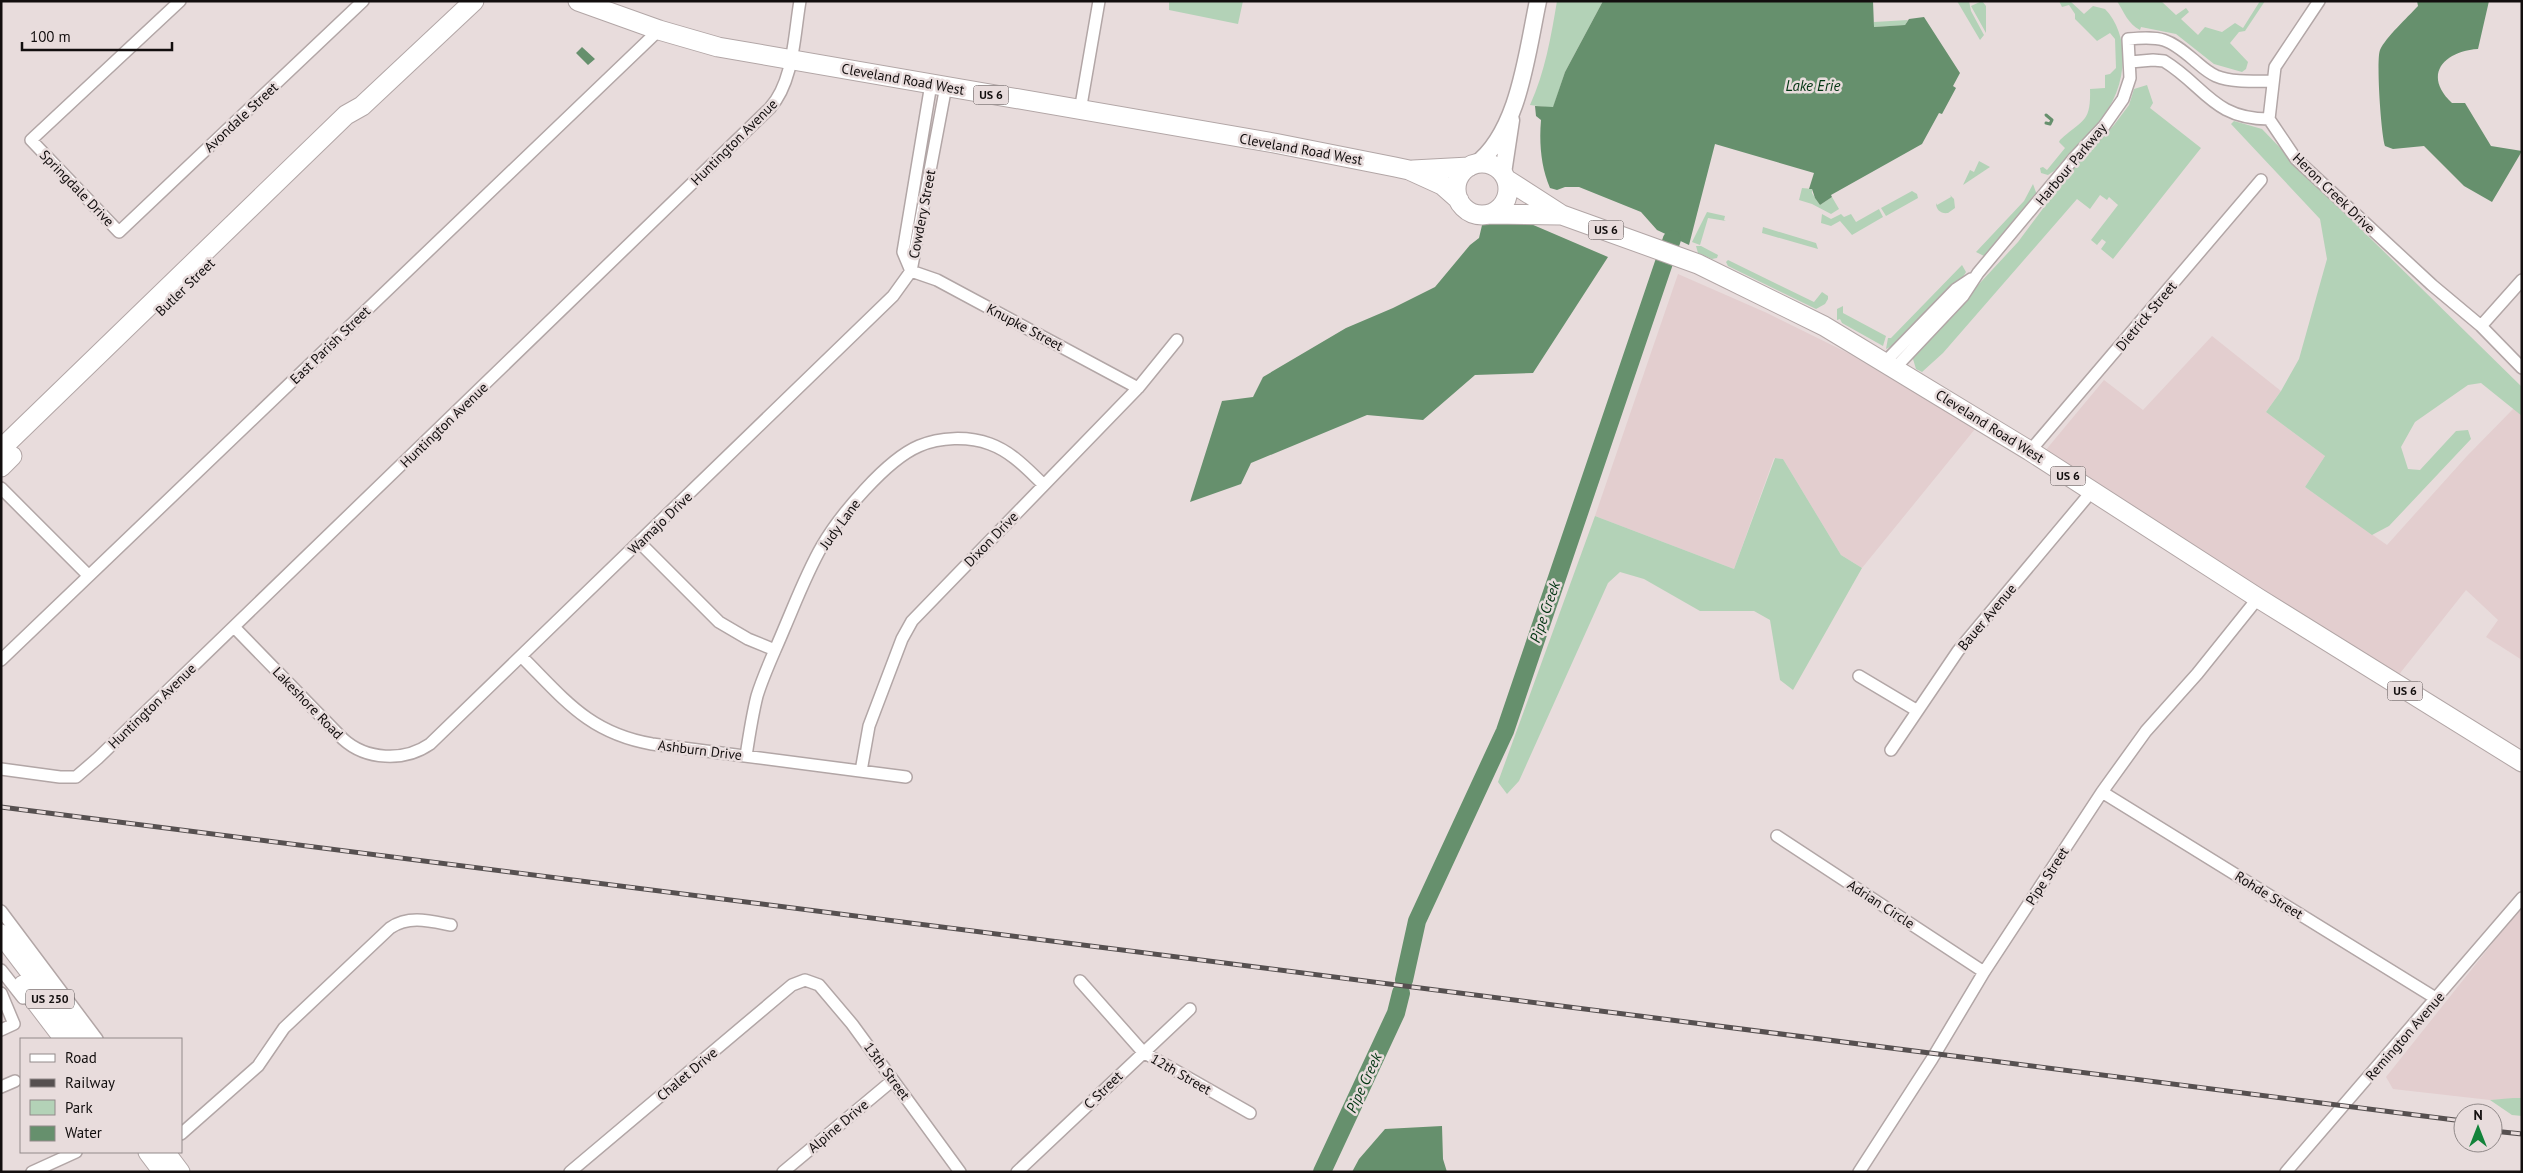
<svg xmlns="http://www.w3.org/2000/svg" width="2523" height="1173" font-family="'PT Sans',sans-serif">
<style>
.built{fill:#e3cecf}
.green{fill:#b3d2b7}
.water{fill:#66906d}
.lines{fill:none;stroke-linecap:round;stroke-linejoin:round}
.stream{stroke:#66906d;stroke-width:3}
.river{stroke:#66906d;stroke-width:18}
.minor-casing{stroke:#b2a6a6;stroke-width:14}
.secondary-casing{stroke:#b2a6a6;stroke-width:19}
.primary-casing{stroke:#b2a6a6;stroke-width:21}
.minor{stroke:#fff;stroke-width:11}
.secondary{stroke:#fff;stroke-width:16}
.primary{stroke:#fff;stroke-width:19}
.rail-casing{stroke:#565050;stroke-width:5}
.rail{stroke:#e8dcdc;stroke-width:3;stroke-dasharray:9;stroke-linecap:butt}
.labels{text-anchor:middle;stroke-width:5;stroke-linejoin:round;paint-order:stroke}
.shield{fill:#e8dcdc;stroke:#524c4c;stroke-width:1}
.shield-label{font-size:12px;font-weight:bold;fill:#120e0e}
.street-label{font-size:14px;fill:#120e0e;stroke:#e8dcdc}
.water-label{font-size:15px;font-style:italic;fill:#003411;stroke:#e8dcdc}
</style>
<rect width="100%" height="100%" fill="#e8dcdc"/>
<path class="built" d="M1678,274L1767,313L1848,353L1975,429L1862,568L1841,555L1783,459L1774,458L1734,569L1595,516Z
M2212,336L2281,391L2266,412L2325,456L2305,487L2387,545L2467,456L2514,408L2522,416V660L2486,637L2498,620L2466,590L2401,672L2394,684L2035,463L2104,380L2143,410Z
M2522,906V1098L2490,1100L2393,1089L2386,1077Z"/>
<path class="green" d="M1169,1H1243L1238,24L1169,10Z
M1557,1H1603L1565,72L1553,108L1530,105C1545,72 1551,37 1557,1Z
M1957,1H1969L1971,11L1984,35L1980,40Z
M1982,1L1986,6V33L1971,6Z
M2059,1H2070L2084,14L2093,6L2105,9C2117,21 2123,40 2123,57C2122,112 2086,133 2054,171L2048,175L2041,173L2040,168L2043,167L2047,170L2065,148L2059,142L2060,140C2083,119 2091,123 2090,89L2105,88V75L2110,74L2116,68L2115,39L2110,33L2097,41L2075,19V14L2069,5L2062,7Z
M2117,1H2161L2176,15L2186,8L2189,12L2181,19L2198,35L2205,27L2222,32L2235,23L2243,28L2260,1H2265L2245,31L2239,32L2230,43L2248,62L2246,69L2242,72L2214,64L2176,34L2141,27L2140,30C2128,24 2124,12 2117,1Z
M1908,20L1905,25L1874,27V22Z
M2147,85L2153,103L2150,108L2201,148L2113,259L2101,249L2106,242L2102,239L2097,245L2091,240L2118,205L2109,197L2107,200L2100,195L2090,209L2077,199L1943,353L1922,372L1916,369L1913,359L1915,353L2018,242L2071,171L2114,125L2129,105L2134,89Z
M2234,121L2262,129L2316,185L2522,387V416L2481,383L2468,385L2415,422L2401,447L2408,469L2420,470L2456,431L2468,430L2471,439L2389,526L2372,535L2305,487L2325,456L2266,412L2281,391L2299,359L2327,259L2320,219L2231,124Z
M1979,161L1990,167L1963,185L1970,170L1974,172Z
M2033,184L2037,195L1989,253L1984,256L1976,252L2024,201Z
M1802,188L1812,189V193L1820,205L1832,197L1839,209L1831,214L1812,204L1799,200Z
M1912,191L1917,194L1918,198L1886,216L1881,208Z
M1950,195L1954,199L1955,208L1948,213C1941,214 1936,210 1936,203L1937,205L1951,197Z
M1879,209L1883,217L1852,235L1840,221L1831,226L1821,223L1822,214L1831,219L1841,214L1844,217L1851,214L1856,222Z
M1707,212L1725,216L1724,220L1726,221L1708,218L1700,245L1692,242Z
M1763,227L1816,243L1818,249L1762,233Z
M1696,246H1701L1718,255L1717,258L1712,259L1698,253Z
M1728,260L1814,302L1822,292L1828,296V299L1825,304L1816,309L1728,266L1726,262Z
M1962,265L1966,272L1963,277L1896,344L1886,349L1888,338H1891Z
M1843,306V313L1886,336L1883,346L1842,323L1840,319L1837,320V309Z
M1775,458L1783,459L1841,555L1862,568L1793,690L1780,680L1770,620L1754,611H1700L1644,579L1620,572L1608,583L1519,781L1507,794L1498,782L1595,516L1734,569Z
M2513,1098H2522V1116L2512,1115L2490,1100Z"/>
<path class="water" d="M1603,1H1873L1874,27L1905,25L1909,19L1924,17L1960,73L1953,86L1956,88L1942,114L1939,113L1922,144L1831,195L1832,197L1820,205L1815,198L1812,189H1809L1814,173L1715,144L1689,245L1657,230L1641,212L1579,187H1565L1557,190L1550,188C1541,167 1539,143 1541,120L1536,116L1535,106L1553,107L1565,72Z
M2417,1H2489L2478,49C2444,51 2422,75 2452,103H2465L2491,146L2522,151L2492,202L2464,186L2424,146L2393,149L2385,146C2381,134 2376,60 2380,50C2386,37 2407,18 2418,6Z
M582,47L595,59L588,65L576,53Z
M1517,218L1608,257L1533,373L1475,375L1423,420L1367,415L1251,463L1241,484L1190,502L1222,401L1253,397L1263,377L1346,328L1393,308L1435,287L1470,245L1479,238L1483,221Z
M1442,1126L1443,1159L1447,1172H1352L1359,1159L1385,1129Z"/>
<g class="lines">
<path class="stream" d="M2046,115L2052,120L2050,124L2046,123"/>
<path class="river" d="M1404,980L1417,921L1505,731L1672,239
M1322,1172L1396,1013L1401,993"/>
<defs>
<path id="minor" d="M180,1L31,140L119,232L363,1
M2130,62L2153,60L2164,61C2205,86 2213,119 2269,119
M1080,111L1099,1
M2269,119L2296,159L2432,285L2481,326L2522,368
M2269,119L2275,67L2319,1
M911,271L937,280L1138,388
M911,271L903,252L931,84
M2481,326L2522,280
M1885,362L1956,289L1971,279
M1895,368L1963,296L1978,273L2074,158L2104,126L2123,99L2130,78L2128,39C2162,36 2168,38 2194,60C2201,66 2207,72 2216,76C2233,83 2255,81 2273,81
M2030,451L2261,180
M1,488L88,575
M640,543L719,622L748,639L775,650
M234,627L343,739C366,760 404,762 430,744L893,296L911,271L946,86
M522,657C565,700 589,733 652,744L906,777
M1,660L659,30
M1859,676L1916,710
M1891,750L1958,651L2092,491
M746,756C749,736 752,716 757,696C764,673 775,651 784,629C796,601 807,572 822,546C840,515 886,460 919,446C940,437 968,436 990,444C1012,452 1027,469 1044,485
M1,769L60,777H76L98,758L770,108C794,81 794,35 800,1
M861,771L869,726L902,639L912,621L1138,388L1177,340
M2102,792L2437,999
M1777,836L1984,972
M1,911L97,1039
M1,970L23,998
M1080,981L1143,1052L1250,1113
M1,993L14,1024L1,1030
M1,1087L15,1081
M181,1134L258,1066L284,1028L390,928C409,915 430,921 451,925
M32,1172L76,1152
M570,1172L792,985L805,980L819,985L852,1024L960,1172
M783,1172L893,1080
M1017,1172L1190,1009
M1859,1172L1932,1059L1984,972L2102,792L2146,731L2197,674L2258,598
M2286,1172L2522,898"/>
<path id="secondary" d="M1475,165C1519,133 1527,52 1538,1
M1503,173L1511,120"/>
<path id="primary" d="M578,1L659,30L718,47L1274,143L1395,167L1409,170L1442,185L1459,200
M1456 189a26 26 0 1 1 52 0a26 26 0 1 1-52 0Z
M1413,170L1469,167
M1506,179L1562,215L1698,264L1824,326L2030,451L2258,598L2522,762
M1490,214L1560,215
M1,449L346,115L362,106L474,1
M1,467L12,456
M1,934L81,1039
M23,985L64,1039
M148,1152L163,1172
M165,1152L180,1172"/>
</defs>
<use href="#minor" class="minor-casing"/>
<use href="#secondary" class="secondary-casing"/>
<use href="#primary" class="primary-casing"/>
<use href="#minor" class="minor"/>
<use href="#secondary" class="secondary"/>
<use href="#primary" class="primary"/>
<defs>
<path id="rail" d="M1,807L2463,1121
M2493,1131L2522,1134"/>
</defs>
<use href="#rail" class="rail-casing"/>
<use href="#rail" class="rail"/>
</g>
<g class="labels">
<g class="shield">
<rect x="973.5" y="85.5" width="35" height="19" rx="4"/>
<rect x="1588.5" y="220.5" width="35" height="19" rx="4"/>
<rect x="2050.5" y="466.5" width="35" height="19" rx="4"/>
<rect x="2387.5" y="681.5" width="35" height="19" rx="4"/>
<rect x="26" y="989.5" width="48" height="19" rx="4"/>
</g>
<g class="shield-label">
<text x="991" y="99">US 6</text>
<text x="1606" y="234">US 6</text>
<text x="2068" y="480">US 6</text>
<text x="2405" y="695">US 6</text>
<text x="50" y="1003">US 250</text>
</g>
<g class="street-label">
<text transform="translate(903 79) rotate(10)" y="5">Cleveland Road West</text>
<text transform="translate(241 117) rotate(-43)" y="5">Avondale Street</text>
<text transform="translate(734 142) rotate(-45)" y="5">Huntington Avenue</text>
<text transform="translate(1301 149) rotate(10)" y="5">Cleveland Road West</text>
<text transform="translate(2071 164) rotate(-50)" y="5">Harbour Parkway</text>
<text transform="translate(77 188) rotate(46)" y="5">Springdale Drive</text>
<text transform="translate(2334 193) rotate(44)" y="5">Heron Creek Drive</text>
<text transform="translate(922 214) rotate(-79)" y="5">Cowdery Street</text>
<text transform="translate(185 287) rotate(-44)" y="5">Butler Street</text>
<text transform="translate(2146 316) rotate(-50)" y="5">Dietrick Street</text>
<text transform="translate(1025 327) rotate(28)" y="5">Knupke Street</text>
<text transform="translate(330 345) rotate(-44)" y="5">East Parish Street</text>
<text transform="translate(444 425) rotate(-44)" y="5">Huntington Avenue</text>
<text transform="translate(1990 426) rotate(32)" y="5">Cleveland Road West</text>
<text transform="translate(660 523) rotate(-44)" y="5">Wamajo Drive</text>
<text transform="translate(840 524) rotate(-54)" y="5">Judy Lane</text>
<text transform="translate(991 539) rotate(-46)" y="5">Dixon Drive</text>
<text transform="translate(1987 617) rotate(-50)" y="5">Bauer Avenue</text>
<text transform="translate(308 703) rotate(46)" y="5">Lakeshore Road</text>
<text transform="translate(152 706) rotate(-44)" y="5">Huntington Avenue</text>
<text transform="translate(700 750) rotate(7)" y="5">Ashburn Drive</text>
<text transform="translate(2047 876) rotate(-57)" y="5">Pipe Street</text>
<text transform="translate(2269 895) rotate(32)" y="5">Rohde Street</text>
<text transform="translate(1881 904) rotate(33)" y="5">Adrian Circle</text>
<text transform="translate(2405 1036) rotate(-49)" y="5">Remington Avenue</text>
<text transform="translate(887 1071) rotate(54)" y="5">13th Street</text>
<text transform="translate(687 1074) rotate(-40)" y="5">Chalet Drive</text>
<text transform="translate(1181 1074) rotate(30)" y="5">12th Street</text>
<text transform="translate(1103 1090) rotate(-44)" y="5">C Street</text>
<text transform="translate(838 1126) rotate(-40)" y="5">Alpine Drive</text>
</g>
<g class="water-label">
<text x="1813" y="91">Lake Erie</text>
<text transform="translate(1545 612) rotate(-71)" y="5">Pipe Creek</text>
<text transform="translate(1364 1083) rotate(-65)" y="5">Pipe Creek</text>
</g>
</g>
<rect width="2523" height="1173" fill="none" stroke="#120e0e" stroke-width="5"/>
<rect x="20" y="1038" width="162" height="115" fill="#e8dcdc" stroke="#928a8a"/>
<rect x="30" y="1054" width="25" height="8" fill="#ffffff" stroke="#928a8a"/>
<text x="65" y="1063" font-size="15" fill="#120e0e">Road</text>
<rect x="30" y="1079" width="25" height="8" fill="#565050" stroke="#928a8a"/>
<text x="65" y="1088" font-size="15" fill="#120e0e">Railway</text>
<rect x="30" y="1100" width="25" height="15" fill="#b3d2b7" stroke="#928a8a"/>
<text x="65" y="1113" font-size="15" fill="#120e0e">Park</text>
<rect x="30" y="1126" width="25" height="15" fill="#66906d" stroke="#928a8a"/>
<text x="65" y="1138" font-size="15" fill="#120e0e">Water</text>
<g transform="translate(2478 1128)"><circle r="24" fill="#e8dcdc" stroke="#928a8a"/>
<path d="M0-4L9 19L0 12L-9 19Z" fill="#13833a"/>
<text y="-8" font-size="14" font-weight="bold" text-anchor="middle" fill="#120e0e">N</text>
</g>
<path d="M22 42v8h150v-8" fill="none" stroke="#120e0e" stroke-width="2.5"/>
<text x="30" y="42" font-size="15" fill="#120e0e" stroke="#e8dcdc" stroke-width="4" paint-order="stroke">100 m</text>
</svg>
